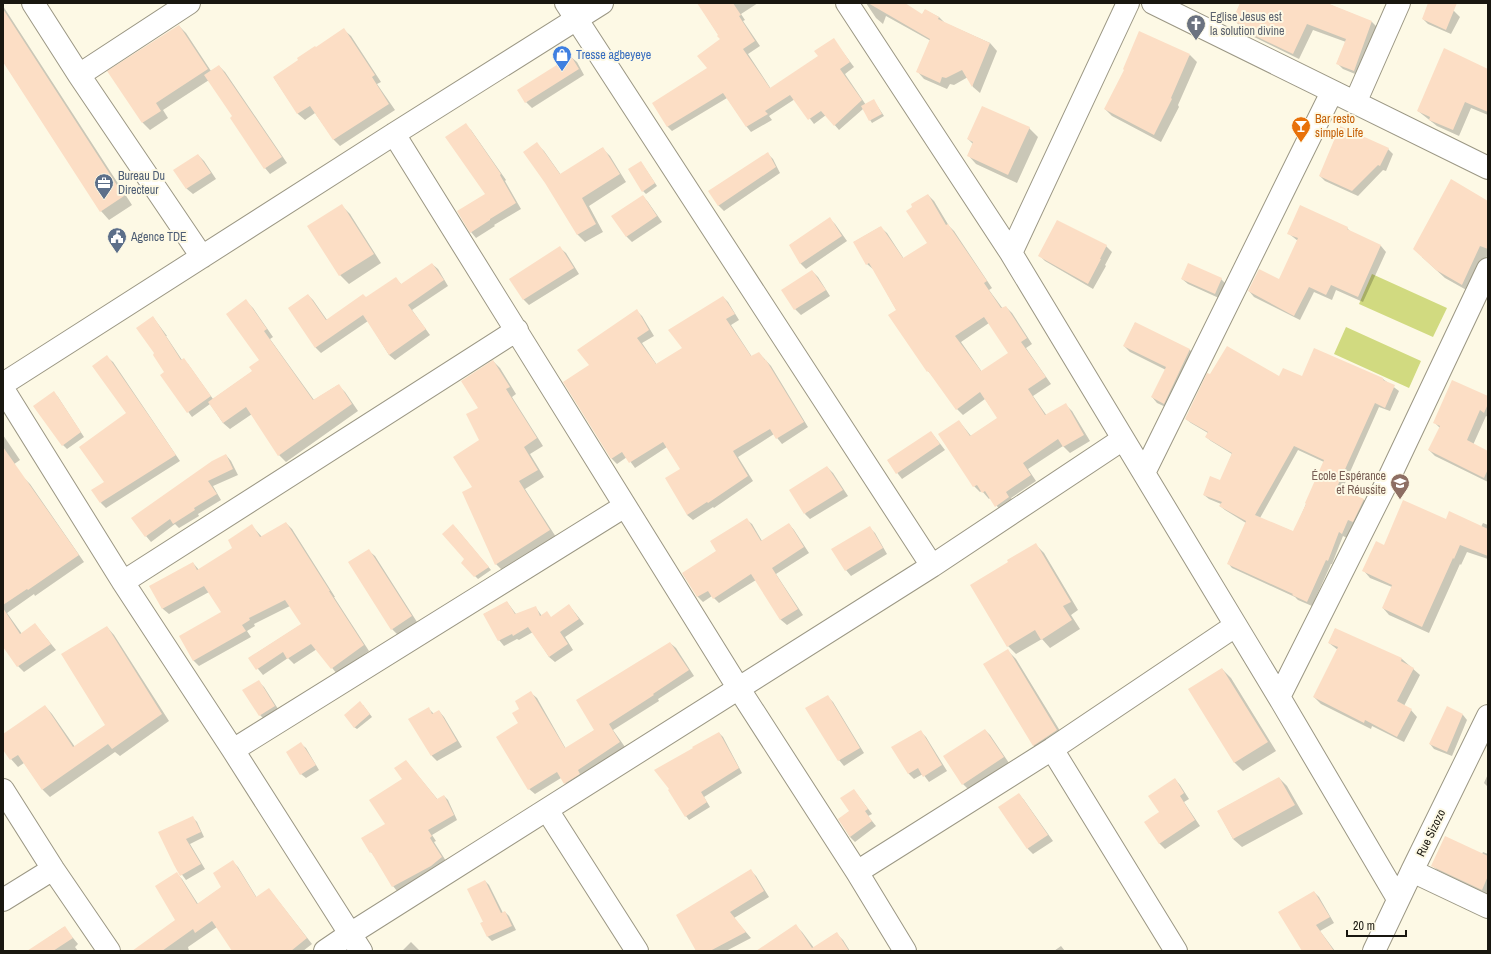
<svg xmlns="http://www.w3.org/2000/svg" width="1491" height="954" font-family="'Archivo Narrow',sans-serif">
<style>
.green{fill:#d1da80}
.shadow{fill:#0003;fill-rule:evenodd}
.building{fill:#fcdec5;fill-rule:evenodd}
.lines{fill:none;stroke-linecap:round;stroke-linejoin:round}
.minor-casing{stroke:#9b9784;stroke-width:24}
.minor{stroke:#fff;stroke-width:22}
.labels{text-anchor:middle;stroke-width:4;stroke-linejoin:round;paint-order:stroke}
.worship-label{font-size:12px;fill:#5b616d;stroke:#fdf9e5;text-anchor:start}
.shop-label{font-size:12px;fill:#366cbe;stroke:#fdf9e5;text-anchor:start}
.food-label{font-size:12px;fill:#c56008;stroke:#fdf9e5;text-anchor:start}
.service-label{font-size:12px;fill:#4e5e75;stroke:#fdf9e5;text-anchor:start}
.education-label{font-size:12px;fill:#785e54;stroke:#fdf9e5;text-anchor:end}
.street-label{font-size:12px;fill:#191710;stroke:#fdf9e5}
</style>
<rect width="100%" height="100%" fill="#fdf9e5"/>
<path class="green" d="M1372,274L1447,308L1433,337L1359,304Z
M1346,327L1421,361L1409,388L1334,354Z"/>
<path class="shadow" d="M698,3H758L741,14L745,20L743,21L760,46L748,54L771,89L819,56L834,40L854,67L845,74L866,105L874,101L884,116L872,123L863,109L839,130L826,115L814,124L795,99L769,116L772,120L751,132L747,127L727,98L672,131L667,126L708,69L721,39Z
M866,3H903L922,15L925,10L939,17L945,23L990,43L997,51L980,93L973,87L968,77L954,85L950,84L947,89L924,79L917,71L931,41L886,16L883,24L876,18Z
M1241,3H1326L1372,22L1378,28L1360,76L1343,69L1337,63L1346,42L1313,30L1299,59L1248,34L1234,20Z
M1430,3H1436L1454,11L1460,17L1451,34L1428,24L1423,19Z
M3,6L132,205L109,220L101,211L3,61Z
M179,26L186,33L211,71L219,66L225,72L287,163L270,174L265,168L233,116L209,80L163,110L168,118L150,130L143,123L109,72Z
M344,30L351,36L381,82L377,84L395,110L340,146L334,140L315,113L305,120L298,114L274,78Z
M1190,55L1197,62L1178,105L1179,107L1161,142L1112,116L1105,109Z
M571,57L577,62L584,75L532,108L526,102Z
M1488,70V115L1471,108L1459,136L1437,126L1418,111Z
M465,125L471,130L506,180L505,181L521,209L494,225L495,226L476,238L471,232L486,195Z
M1029,128L1038,137L1017,183L976,164L968,155L973,144L968,139Z
M537,144L544,151L561,175L602,148L610,156L626,182L589,206L603,232L585,242L577,234Z
M1388,149L1393,154L1386,171L1383,170L1358,196L1325,181L1320,176Z
M767,153L773,159L780,173L724,211L718,205Z
M198,155L204,161L216,179L193,194L187,189L175,170Z
M641,162L657,186L646,194L643,191Z
M928,195L934,201L949,226L954,231L992,288L989,290L1003,309L1006,307L1012,313L1032,344L1026,348L1051,384L1033,396L1047,416L1066,405L1072,411L1090,441L1070,453L1063,446L1028,469L1036,481L1011,498L1015,504L1002,512L990,498L989,499L982,491L980,492L974,486L959,421L971,436L998,418L985,399L963,415L957,409L934,378L928,371L890,316L897,311L874,270L867,264L854,242L880,227L887,233L904,259L928,243ZM989,323L1009,353L982,372L961,342Z
M643,196L648,202L662,222L632,242L627,237L613,216Z
M1488,202V254L1470,292L1445,278L1422,257Z
M342,206L350,214L381,263L349,284L340,275L309,226Z
M830,219L835,224L847,241L806,269L801,264L790,245Z
M1347,228L1352,233L1381,246L1386,252L1363,302L1336,290L1332,300L1314,292L1300,320L1254,297L1249,291L1280,281L1298,241L1288,233Z
M1106,246L1112,252L1105,265L1106,266L1093,289L1045,261L1039,255Z
M560,248L566,253L579,274L529,305L524,300L510,279Z
M432,264L438,269L448,286L412,310L430,335L395,360L389,355L368,321L321,353L316,348L289,308L308,295L313,300L327,320L366,298L396,279L402,285Z
M812,271L818,277L830,296L801,315L795,309Z
M1182,279H1221L1227,285L1221,299L1188,284Z
M723,297L728,302L739,320L731,325L752,357L759,353L771,366L808,427L782,444L774,434L738,457L753,481L714,508L713,507L693,520L687,515L682,470L667,447L635,468L627,457L617,464L612,459L564,382L590,366L637,311L642,316L654,336L642,343L657,365L683,349Z
M246,301L253,308L273,337L270,339L314,400L338,385L345,392L358,411L286,462L279,455L252,414L230,429L223,423L210,404L192,417L161,375L166,372L156,354L153,317L167,336H166L182,360L188,364L213,399L253,371L260,360Z
M1135,323L1190,350L1195,356L1170,409L1157,403L1152,397L1166,370L1130,352L1124,346Z
M107,357L113,362L180,461L106,508L101,503L105,482L127,414Z
M493,361L500,368L516,394L512,397L543,446L530,454L544,477L525,489L556,537L503,571L496,564L474,488L481,440L479,408Z
M1280,377L1383,379L1399,391L1390,411L1379,407L1342,490L1364,500L1368,504L1357,526L1353,524L1347,538L1343,536L1332,564H1331L1312,606L1298,600L1295,597L1232,568L1228,563L1246,523L1225,510L1220,506L1221,504L1209,499L1204,495L1221,481L1232,454L1211,441L1206,437L1208,433L1191,423L1186,419ZM1298,450L1324,462L1294,532L1260,518Z
M54,393L58,397L84,437L67,449L63,445Z
M1488,397V417L1486,416L1473,445L1488,452V482L1435,456L1429,450L1440,428L1435,423Z
M931,432L945,450L902,479L888,461Z
M3,435L20,460L7,469L3,465Z
M226,455L231,461L238,475L213,486L221,500L198,514L199,516L179,528L175,524L151,542L146,536Z
M827,467L833,473L848,496L810,519L805,514Z
M24,478L30,484L84,562L35,596L34,594L7,613L22,634L35,624L56,650L24,672L18,666L3,645V492Z
M746,519L752,524L762,541L789,524L794,530L809,553L776,574L803,615L787,625L781,620L756,580L719,603L712,596L703,602L698,597L683,574L717,551Z
M1446,520L1481,527L1483,523L1488,525V559L1467,552L1461,565L1460,564L1429,633L1389,615L1383,608L1392,587L1370,578L1364,571L1384,546Z
M286,523L292,529L335,597H334L369,651L337,674L317,649L294,664L288,658L263,675L249,658L302,624L290,606L254,624L255,626L247,631L251,637L199,666L193,660L223,612L209,592L169,614L163,609L151,587L193,563L199,570L234,548L252,526L262,537Z
M869,527L875,533L887,554L851,576L846,570Z
M456,528L491,570L478,579L462,563L466,559Z
M1036,545L1044,553L1078,610L1071,615L1080,629L1050,648L1042,639L1016,654L1008,646Z
M369,551L375,556L417,622L398,635L392,629L350,563Z
M507,602L516,614L536,608L542,616L552,618L569,605L584,624L565,637L573,650L555,662L549,657L533,632L519,640L517,639L504,646L499,640L484,614Z
M107,627L114,635L169,721L120,756L115,752L50,797L43,790L24,763L18,767L11,759L3,748V736L45,706L52,714L75,747L106,725Z
M1335,629L1402,659L1420,675L1404,706L1411,710L1417,717L1404,742L1372,726L1371,729L1321,704L1314,697L1338,650L1329,643Z
M670,643L676,648L694,676L658,699L659,701L613,730L625,747L570,789L561,778L535,794L529,789L519,724L521,709L531,693L537,698L566,749L595,730Z
M1008,651L1016,659L1065,739L1042,754L1034,746L984,664Z
M1222,669L1231,678L1276,751L1243,771L1234,762Z
M258,681L264,687L280,712L266,721L260,715Z
M827,696L833,702L864,753L844,766L839,760Z
M363,705L372,717L357,729L354,727Z
M1448,708L1463,715L1467,720L1452,756L1434,749L1430,744Z
M429,709L434,714L439,711L444,717L462,747L437,761L432,756Z
M985,730L990,735L1009,763L969,790L963,784Z
M920,731L926,737L947,771L929,782L923,774L914,779L909,774L893,748Z
M719,733L723,737L742,773L704,797L710,807L689,820L686,816Z
M301,744L306,748L319,770L306,778L301,774Z
M406,761L438,800L444,796L448,800L457,820L432,835L436,841L434,842L446,861L435,870L397,891L393,886L375,857L371,852L386,824L403,779Z
M1488,774V787L1484,783Z
M1279,778L1287,786L1303,814L1242,847L1233,839L1218,811Z
M1175,779L1180,785L1189,799L1184,802L1200,826L1165,849L1159,843L1160,812Z
M854,790L872,814L868,816L876,826L855,842L850,837L839,819L850,811Z
M1019,794L1024,800L1053,841L1033,854L1028,849Z
M193,818L197,822L204,837L190,844L205,869L186,880L174,864Z
M1483,852L1488,854V893L1486,894L1437,870L1433,866L1482,854Z
M233,862L238,867L257,898L269,889L312,944L303,951H234L217,927L188,947L189,951H134L177,920V874L182,879L198,904L222,887Z
M750,870L756,876L769,897L734,918L751,938L726,951H697Z
M485,881L489,885L503,913L505,912L509,916L516,930L492,941L488,937L481,923L484,922Z
M1314,892L1319,897L1334,923L1320,931L1335,951H1303Z
M795,925L802,932L814,948L836,933L843,940L850,951H785Z
M64,927L78,944L75,947L78,951H29Z
M411,942L420,951H402Z
M1061,946L1065,951H1054Z"/>
<path class="building" d="M697,3H733L741,15L739,16L755,41L743,49L770,88L818,56L814,51L834,38L850,62L840,69L862,100L834,126L821,111L808,120L790,95L765,111L768,114L746,127L723,93L667,127L652,103L707,68L697,56L720,39L717,36L718,35Z
M868,3H905L922,14L925,9L939,17L938,19L990,43L972,87L962,70L946,78L942,77L940,83L916,72L930,39Z
M1240,3H1327L1372,21L1354,71L1336,64L1346,39L1307,24L1293,54L1241,29L1242,25L1232,21Z
M1428,3H1457L1446,30L1422,19Z
M3,9L124,196L100,212L3,62Z
M179,25L208,69L156,103L161,111L142,123L107,71Z
M344,28L375,75L372,77L389,104L333,140L310,106L297,114L273,77L298,60L297,58L315,46L316,47Z
M1139,31L1190,54L1171,98L1172,99L1154,135L1104,109L1124,70L1123,69Z
M1444,48L1488,69V112L1465,102L1453,130L1429,120L1430,117L1417,111Z
M571,56L579,69L525,103L517,90Z
M219,65L282,157L264,169L230,118L232,116L204,75Z
M874,99L882,114L869,121L861,106Z
M982,106L1030,127L1008,175L967,156L973,142L967,139Z
M466,123L501,174L500,175L516,203L490,219V220L470,233L457,211L485,194L445,137Z
M1340,126L1389,148L1380,166L1378,165L1352,191L1319,176Z
M537,142L560,174L603,147L620,174L582,198L596,224L577,235L545,183L523,152Z
M768,152L776,167L718,206L708,191Z
M198,154L211,173L186,189L173,170Z
M641,161L655,183L642,192L628,169Z
M1451,179L1488,201V249L1480,246L1462,285L1436,270L1413,249Z
M928,194L946,225L948,224L987,281L984,283L1001,308L1006,306L1027,338L1021,342L1046,377L1028,389L1045,415L1066,403L1084,435L1063,447L1058,439L1023,463L1031,475L1006,492L1009,497L995,507L985,491L982,493L977,485L973,487L938,434L959,420L970,436L997,418L980,392L956,410L928,371L927,372L888,315L896,310L869,263L866,265L853,242L881,226L903,258L927,243L906,211L912,207L911,204ZM984,317L1008,353L981,371L955,336Z
M643,195L657,216L626,237L611,216Z
M342,204L374,254L339,276L307,226Z
M1300,205L1348,227L1347,229L1381,245L1358,297L1331,285L1326,295L1309,287L1294,316L1248,291L1259,269L1279,279L1298,238L1287,234Z
M830,217L842,236L800,264L789,245Z
M1057,220L1107,245L1100,259H1101L1088,284L1038,256Z
M560,246L574,268L523,300L509,279Z
M432,263L444,280L408,305L426,329L389,355L363,315L315,348L288,308L308,294L326,320L363,294L366,297L396,277L401,284Z
M1188,263L1222,278L1215,294L1181,279Z
M812,270L826,290L794,310L781,290Z
M723,296L735,314L726,319L751,356L759,352L765,360H766L804,422L776,439L770,429L733,451L748,476L708,503L707,502L687,515L665,478L680,469L663,442L629,463L622,452L611,459L563,382L589,365L577,350L637,309L649,330L637,338L656,364L682,348L668,330Z
M246,299L267,329L264,331L313,400L339,384L352,404L278,456L246,407L223,423L208,402L252,371L249,367L259,360L226,314Z
M153,316L181,360L184,358L211,396L187,413L160,375L164,372L153,355L154,353L136,328Z
M1135,322L1190,349L1164,404L1151,397L1166,367L1123,346Z
M1227,346L1279,376L1283,368L1302,376L1314,348L1383,378V380L1395,385L1385,408L1375,403L1337,487L1364,499L1353,522L1348,520L1342,534L1339,532L1328,561L1326,560L1307,602L1292,595L1293,594L1227,564L1246,521L1219,506L1222,502L1203,495L1210,476L1220,480L1232,453L1205,437L1208,432L1185,419L1207,373L1210,374ZM1294,446L1324,460L1305,503L1306,504L1293,531L1255,515Z
M107,355L176,455L100,503L91,490L104,482L79,447L126,413L92,366Z
M493,360L510,387L506,389L537,438L524,447L538,470L519,481L550,530L495,565L462,492L472,487L453,457L479,440L466,414L478,408L461,381Z
M1452,380L1488,396V404L1484,413L1480,410L1467,440L1488,451V469L1484,478L1428,450L1440,426L1433,423Z
M54,391L81,432L62,446L33,406Z
M931,431L940,444L896,474L887,460Z
M3,447L79,555L28,590L27,589L3,605Z
M226,454L233,469L208,481L217,494L194,508L195,510L173,524L170,519L145,537L131,518L212,461Z
M827,466L843,490L804,514L789,490Z
M1403,500L1446,519L1449,511L1488,529V556L1460,545L1454,559L1453,558L1422,627L1382,608L1392,585L1362,571L1376,541L1384,545Z
M747,518L761,541L789,523L804,547L772,568L798,609L780,620L751,574L713,599L708,591L697,597L682,573L716,551L710,541Z
M286,522L330,591H329L364,645L331,669L311,644L287,659L283,652L256,670L248,658L301,624L285,600L249,618L250,620L242,625L246,631L193,661L179,636L221,612L204,586L162,609L149,586L193,562L197,570L232,548L228,540L252,524L260,537Z
M453,524L489,567L474,577L461,563L464,559L442,534Z
M870,526L883,548L845,571L831,549Z
M1036,543L1071,602L1063,606L1072,620L1041,640L1035,630L1007,647L970,585L1008,562L1007,560Z
M369,549L412,616L391,630L348,562Z
M507,601L515,614L536,606L540,616L547,611L551,617L569,604L579,619L560,632L568,644L549,657L528,627L513,636L512,634L498,641L483,614Z
M3,608L20,634L35,623L51,644L17,667L3,647Z
M107,626L162,714L112,749L108,744L42,790L18,755L10,760L3,750V734L45,705L73,747L105,725L61,654Z
M1335,628L1402,658L1401,661L1414,668L1397,701L1412,709L1397,737L1365,720L1364,723L1313,697L1338,647L1328,643Z
M670,642L689,670L653,694L654,695L609,724L620,742L578,770L580,774L564,784L557,772L528,790L496,737L518,723L512,713L519,709L515,701L531,691L565,748L594,730L576,700Z
M1008,649L1057,730L1033,746L983,664Z
M1222,668L1268,742L1234,763L1188,689Z
M259,680L275,706L259,716L242,690Z
M828,695L860,748L838,761L805,708Z
M360,701L370,714L354,728L344,715Z
M1447,706L1463,714L1447,752L1429,744Z
M429,707L432,714L439,710L457,741L431,756L408,719Z
M985,729L1004,757L962,785L943,756Z
M921,730L942,765L923,777L918,768L908,774L891,747Z
M719,732L739,768L701,792L707,802L685,817L668,790L669,789L654,770L693,748L692,747Z
M301,742L316,765L300,775L286,752Z
M406,760L437,799L444,795L454,815L428,830L432,836L430,838L442,857L431,866L392,887L371,852L370,853L361,838L385,824L369,800L402,779L394,768Z
M1279,777L1295,805L1233,839L1217,811Z
M1175,778L1184,793L1180,796L1195,820L1159,844L1144,822L1159,812L1148,796Z
M854,789L868,809L865,811L872,821L850,837L838,819L849,811L840,798Z
M1019,793L1048,835L1027,849L998,807Z
M193,816L201,832L186,839L201,864L180,876L174,865L158,832Z
M1445,836L1488,856V876L1482,890L1431,866Z
M233,860L256,897L269,888L307,938L291,951H232L212,921L195,933L193,929L162,951H132L175,920L155,886L177,872L197,904L221,887L213,873Z
M751,869L764,891L730,912L746,932L710,951H696L676,915Z
M485,880L501,913L505,911L512,926L487,937L480,923L483,922L467,889Z
M1314,891L1330,917L1316,925L1334,951H1302L1278,912Z
M796,924L812,948L837,932L849,951H756Z
M65,926L73,938L53,951H27Z"/>
<g class="lines">
<defs>
<path id="minor" d="M33,3L79,75L202,257
M566,3L932,566
M847,3L1011,253L1279,697L1398,899
M1153,3L1488,168
M79,75L189,3
M1355,103L1399,3
M394,134L739,689L857,872L905,951
M1011,253L1128,3
M3,384L394,134L602,3
M3,389L123,582L233,750L361,951
M1144,473L1332,92
M123,582L517,330
M1279,697L1389,478L1488,269
M1052,749L1176,951
M233,750L625,506
M3,790L53,869L109,951
M547,810L637,951
M1412,871L1488,907
M857,872L1052,749L1235,626
M3,900L53,869
M325,951L350,934L932,566L1123,439
M1374,951L1412,871L1488,716"/>
</defs>
<use href="#minor" class="minor-casing"/>
<use href="#minor" class="minor"/>
</g>
<defs>
<symbol id="church-pin" viewBox="-11 -11 22 30"><path d="M0 17L-7.5 6A9.5 9.5 0 1 1 7.5 6Z" fill="#6b7280" stroke="#fdf9e5"/><path d="M-1.2-6h2.4v3.5h3.3v2.4h-3.3V6h-2.4V-.1h-3.3v-2.4h3.3Z" fill="#fff"/></symbol>
<symbol id="shop-pin" viewBox="-11 -11 22 30"><path d="M0 17L-7.5 6A9.5 9.5 0 1 1 7.5 6Z" fill="#3f7fe0" stroke="#fdf9e5"/><path d="M-5-2.5h2.3a2.7 3.5 0 0 1 5.4 0H5L5.5 6h-11ZM-1.5-2.5h3a1.5 2.3 0 0 0-3 0Z" fill="#fff"/></symbol>
<symbol id="bar-pin" viewBox="-11 -11 22 30"><path d="M0 17L-7.5 6A9.5 9.5 0 1 1 7.5 6Z" fill="#e8710a" stroke="#fdf9e5"/><path d="M-6-5H6L.8 .8V4.5H3.5V6h-7V4.5H-.8V.8Z" fill="#fff"/></symbol>
<symbol id="office-pin" viewBox="-11 -11 22 30"><path d="M0 17L-7.5 6A9.5 9.5 0 1 1 7.5 6Z" fill="#5c6f8a" stroke="#fdf9e5"/><path d="M-6-3h4V-5.5h4V-3h4V5H-6ZM-1-4.5V-3h2v-1.5ZM-6 0V1H6V0Z" fill="#fff"/></symbol>
<symbol id="civic-pin" viewBox="-11 -11 22 30"><path d="M0 17L-7.5 6A9.5 9.5 0 1 1 7.5 6Z" fill="#5c6f8a" stroke="#fdf9e5"/><path d="M-.6-6.5H3V-4.5H.6V-3L4-1V1h2V6H-6V1h2V-1L-.6-3ZM-1.2 2.5V6h2.4V2.5Z" fill="#fff"/></symbol>
<symbol id="school-pin" viewBox="-11 -11 22 30"><path d="M0 17L-7.5 6A9.5 9.5 0 1 1 7.5 6Z" fill="#8d6e63" stroke="#fdf9e5"/><path d="M0-5L7-2L0 1L-7-2ZM-4 1L0 2.5L4 1V4Q0 6-4 4Z" fill="#fff"/></symbol>
</defs>
<g fill-rule="evenodd">
<use href="#church-pin" x="1185" y="13" width="22" height="30"/>
<use href="#shop-pin" x="551" y="44" width="22" height="30"/>
<use href="#bar-pin" x="1290" y="115" width="22" height="30"/>
<use href="#office-pin" x="93" y="172" width="22" height="30"/>
<use href="#civic-pin" x="106" y="226" width="22" height="30"/>
<use href="#school-pin" x="1389" y="472" width="22" height="30"/>
</g>
<g class="labels">
<g class="worship-label">
<text x="1210" y="21">Eglise Jesus est<tspan x="1210" dy="14">la solution divine</tspan></text>
</g>
<g class="shop-label">
<text x="576" y="59">Tresse agbeyeye</text>
</g>
<g class="food-label">
<text x="1315" y="123">Bar resto<tspan x="1315" dy="14">simple Life</tspan></text>
</g>
<g class="service-label">
<text x="118" y="180">Bureau Du<tspan x="118" dy="14">Directeur</tspan></text>
<text x="131" y="241">Agence TDE</text>
</g>
<g class="education-label">
<text x="1386" y="480">École Espérance<tspan x="1386" dy="14">et Réussite</tspan></text>
</g>
<g class="street-label">
<text transform="translate(1431 833) rotate(-64)" y="4">Rue Sizozo</text>
</g>
</g>
<rect width="1491" height="954" fill="none" stroke="#191710" stroke-width="8"/>
<path d="M1347 930v6h59v-6" fill="none" stroke="#191710" stroke-width="2"/>
<text x="1353" y="930" font-size="12" fill="#191710" stroke="#fdf9e5" stroke-width="3" paint-order="stroke">20 m</text>
</svg>
